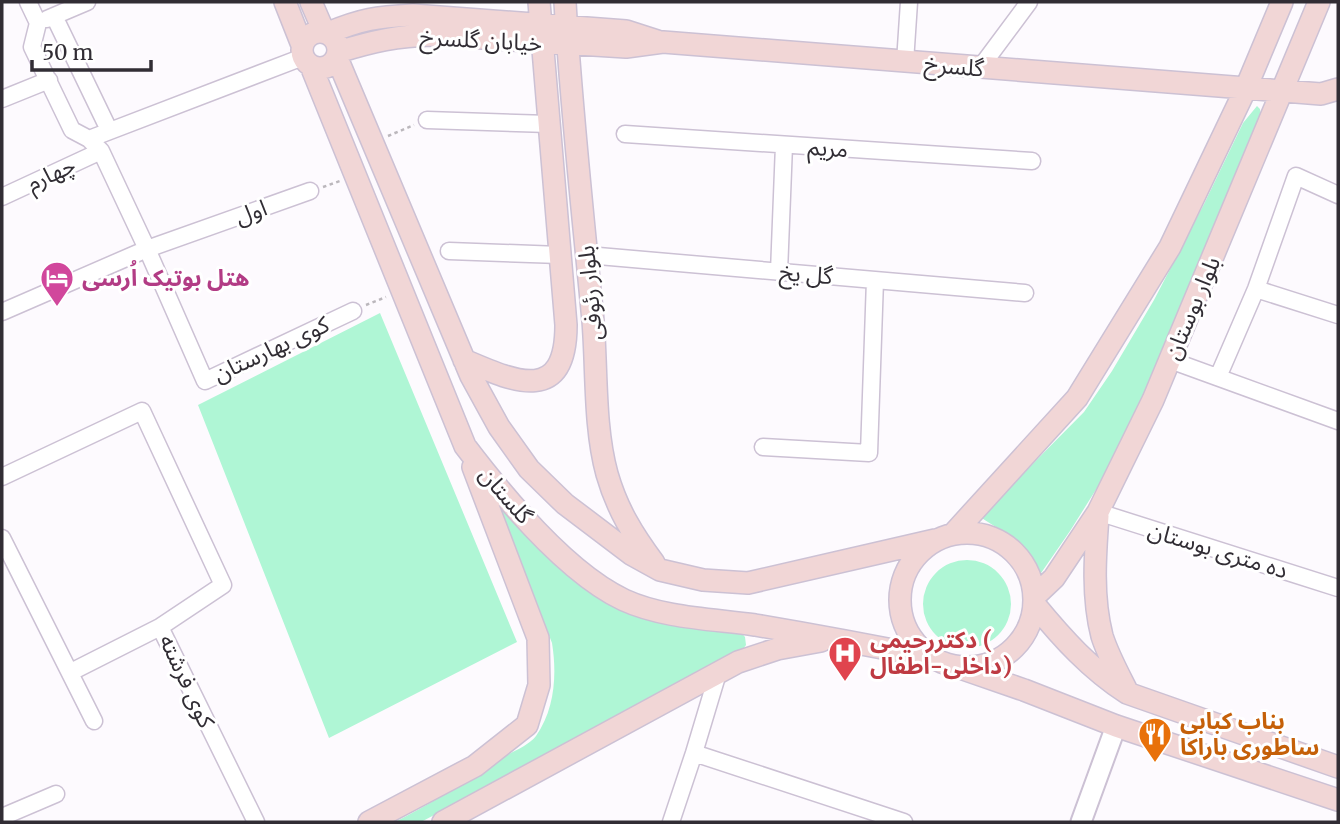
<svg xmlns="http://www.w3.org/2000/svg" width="1340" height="824" font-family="Merriweather,'Noto Sans Arabic',serif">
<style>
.green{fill:#aff6d5}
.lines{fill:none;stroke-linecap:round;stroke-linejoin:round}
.minor-casing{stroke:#ccc1d4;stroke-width:19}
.tertiary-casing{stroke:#ccc1d4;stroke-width:23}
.secondary-casing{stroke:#ccc1d4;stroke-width:24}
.path{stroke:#bbb7bc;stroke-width:2.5;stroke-dasharray:3.5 3.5;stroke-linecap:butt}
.minor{stroke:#fff;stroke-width:16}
.tertiary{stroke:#fff;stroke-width:19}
.secondary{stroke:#f1d6d6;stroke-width:21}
.labels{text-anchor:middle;stroke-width:6;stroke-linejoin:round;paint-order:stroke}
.street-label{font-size:23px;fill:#312d34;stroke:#fff}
.hotel-label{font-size:23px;font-weight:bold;fill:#b23c85;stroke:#fff;text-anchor:start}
.health-label{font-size:23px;font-weight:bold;fill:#be3a42;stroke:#fff;text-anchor:start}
.food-label{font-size:23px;font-weight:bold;fill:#c56008;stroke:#fff;text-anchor:start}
</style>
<rect width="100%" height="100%" fill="#fdfafe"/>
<path class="green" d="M1257,106L1260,109L1261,117L1124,445L1070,531L1039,576C1023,544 1009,535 980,517L1084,412L1112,371L1154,300L1204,204L1243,123Z
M380,313L517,642L329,738L198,405Z
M492,491L568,571L740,631L745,637L746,645L741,652L421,822H395C433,803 469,779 505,756C515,751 530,744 536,736C555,709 557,674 552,643Z
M923 604a44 44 0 1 1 88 0a44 44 0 1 1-88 0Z"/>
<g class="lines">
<defs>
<path id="minor" d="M28,2L38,23L32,47L72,130L89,139L101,151L147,249L205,381L353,311
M54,16L109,130
M47,19L87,2
M905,62L909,2
M980,68L1029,2
M2,99L49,80
M427,120L549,124
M625,134L1032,161
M89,139L303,57
M2,197L101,151
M449,251L560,255
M587,255L1025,293
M779,272L784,145
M1256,289L1338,315
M2,312L147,249L310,191
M1170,360L1338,421
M1218,377L1256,289L1296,176L1338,195
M763,447L869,453L875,280
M2,477L142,411L223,585L160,627L256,822
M1098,512L1338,588
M2,538L94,721
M71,672L160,627
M694,753L904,822
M2,817L56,794
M671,822L694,753L718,673"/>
<path id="tertiary" d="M1081,822L1116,726"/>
<path id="secondary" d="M285,2L302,45
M311,2L324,32
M565,2C571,108 583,214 593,321C597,370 594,427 607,474C617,509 633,535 654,563
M302 50a18 18 0 1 1 36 0a18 18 0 1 1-36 0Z
M328,33C362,19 376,17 413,15L626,31L657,41
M338,52C374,41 396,36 433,35L626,47L663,42L1321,94L1338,89
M337,58L471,376L499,427L529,469L565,504L631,554L660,570L703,580L748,583L935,540
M311,66L465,446C503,496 567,573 624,600C663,618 713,619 755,625C814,635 873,646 933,658
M464,360C513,381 566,406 566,325L539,2
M1098,516C1095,556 1092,597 1102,636C1108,655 1118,673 1127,691
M900 600a67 67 0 1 1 134 0a67 67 0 1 1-134 0Z
M954,533L1077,398L1170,247L1246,88L1282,2
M1035,596L1054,578L1098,512L1153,400L1319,2
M1035,605C1063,639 1090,669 1127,693L1338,767
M963,669L1024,690L1116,726L1338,800
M369,822L475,766L527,725L539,685L538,638L473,467
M443,822L738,662L777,649L821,641"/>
</defs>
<use href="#minor" class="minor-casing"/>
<use href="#tertiary" class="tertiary-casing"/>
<use href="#secondary" class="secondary-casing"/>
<path class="path" d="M388,136L414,125
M323,187L340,181
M366,305L386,297"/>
<use href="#minor" class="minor"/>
<use href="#tertiary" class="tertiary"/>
<use href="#secondary" class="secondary"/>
</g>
<defs>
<symbol id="hotel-pin" viewBox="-11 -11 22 30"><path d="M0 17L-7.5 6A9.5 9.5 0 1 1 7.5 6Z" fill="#d1479c" stroke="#fff"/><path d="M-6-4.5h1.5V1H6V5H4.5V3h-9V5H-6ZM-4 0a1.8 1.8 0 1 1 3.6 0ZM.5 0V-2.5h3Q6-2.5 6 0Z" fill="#fff"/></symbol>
<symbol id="hospital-pin" viewBox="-11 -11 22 30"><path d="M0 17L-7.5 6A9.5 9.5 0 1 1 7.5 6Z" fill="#e0444e" stroke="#fff"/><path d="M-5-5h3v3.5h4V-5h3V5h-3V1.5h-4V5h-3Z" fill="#fff"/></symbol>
<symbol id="restaurant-pin" viewBox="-11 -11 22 30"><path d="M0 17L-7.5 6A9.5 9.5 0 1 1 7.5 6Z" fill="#e8710a" stroke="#fff"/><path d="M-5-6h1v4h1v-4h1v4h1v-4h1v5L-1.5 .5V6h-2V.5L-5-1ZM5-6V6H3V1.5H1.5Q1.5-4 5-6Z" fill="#fff"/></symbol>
</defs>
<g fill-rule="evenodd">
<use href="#hotel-pin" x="38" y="259" width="38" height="52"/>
<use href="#hospital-pin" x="826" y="634" width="38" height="52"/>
<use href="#restaurant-pin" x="1136" y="715" width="38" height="52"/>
</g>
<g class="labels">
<g class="street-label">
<text transform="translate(481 40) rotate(3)" y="8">خیابان گلسرخ</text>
<text transform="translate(954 66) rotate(5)" y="8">گلسرخ</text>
<text transform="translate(828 148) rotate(4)" y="8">مریم</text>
<text transform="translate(51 174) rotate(-25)" y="8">چهارم</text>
<text transform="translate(251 212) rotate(-20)" y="8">اول</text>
<text transform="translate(806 274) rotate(5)" y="8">گل یخ</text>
<text transform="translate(590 293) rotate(-95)" y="8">بلوار رئوفی</text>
<text transform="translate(1192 308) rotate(-67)" y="8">بلوار بوستان</text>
<text transform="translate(271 349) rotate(-25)" y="8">کوی بهارستان</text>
<text transform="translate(506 495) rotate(49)" y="8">گلستان</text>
<text transform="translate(1218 550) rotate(17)" y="8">ده متری بوستان</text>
<text transform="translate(187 681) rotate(65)" y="8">کوی فرشته</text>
</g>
<g class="hotel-label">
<text x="82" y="286">هتل بوتیک اُرسی</text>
</g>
<g class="health-label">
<text x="870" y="648">دکتررحیمی (<tspan x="870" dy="26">داخلی-اطفال)</tspan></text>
</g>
<g class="food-label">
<text x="1180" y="729">بناب کبابی<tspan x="1180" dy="26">ساطوری باراکا</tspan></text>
</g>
</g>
<rect width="1340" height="824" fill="none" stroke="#312d34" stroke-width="7"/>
<path d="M32 60v10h119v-10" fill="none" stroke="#312d34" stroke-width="3.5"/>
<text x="42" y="60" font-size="21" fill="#312d34" stroke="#ffffff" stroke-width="5" paint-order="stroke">50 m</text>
</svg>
